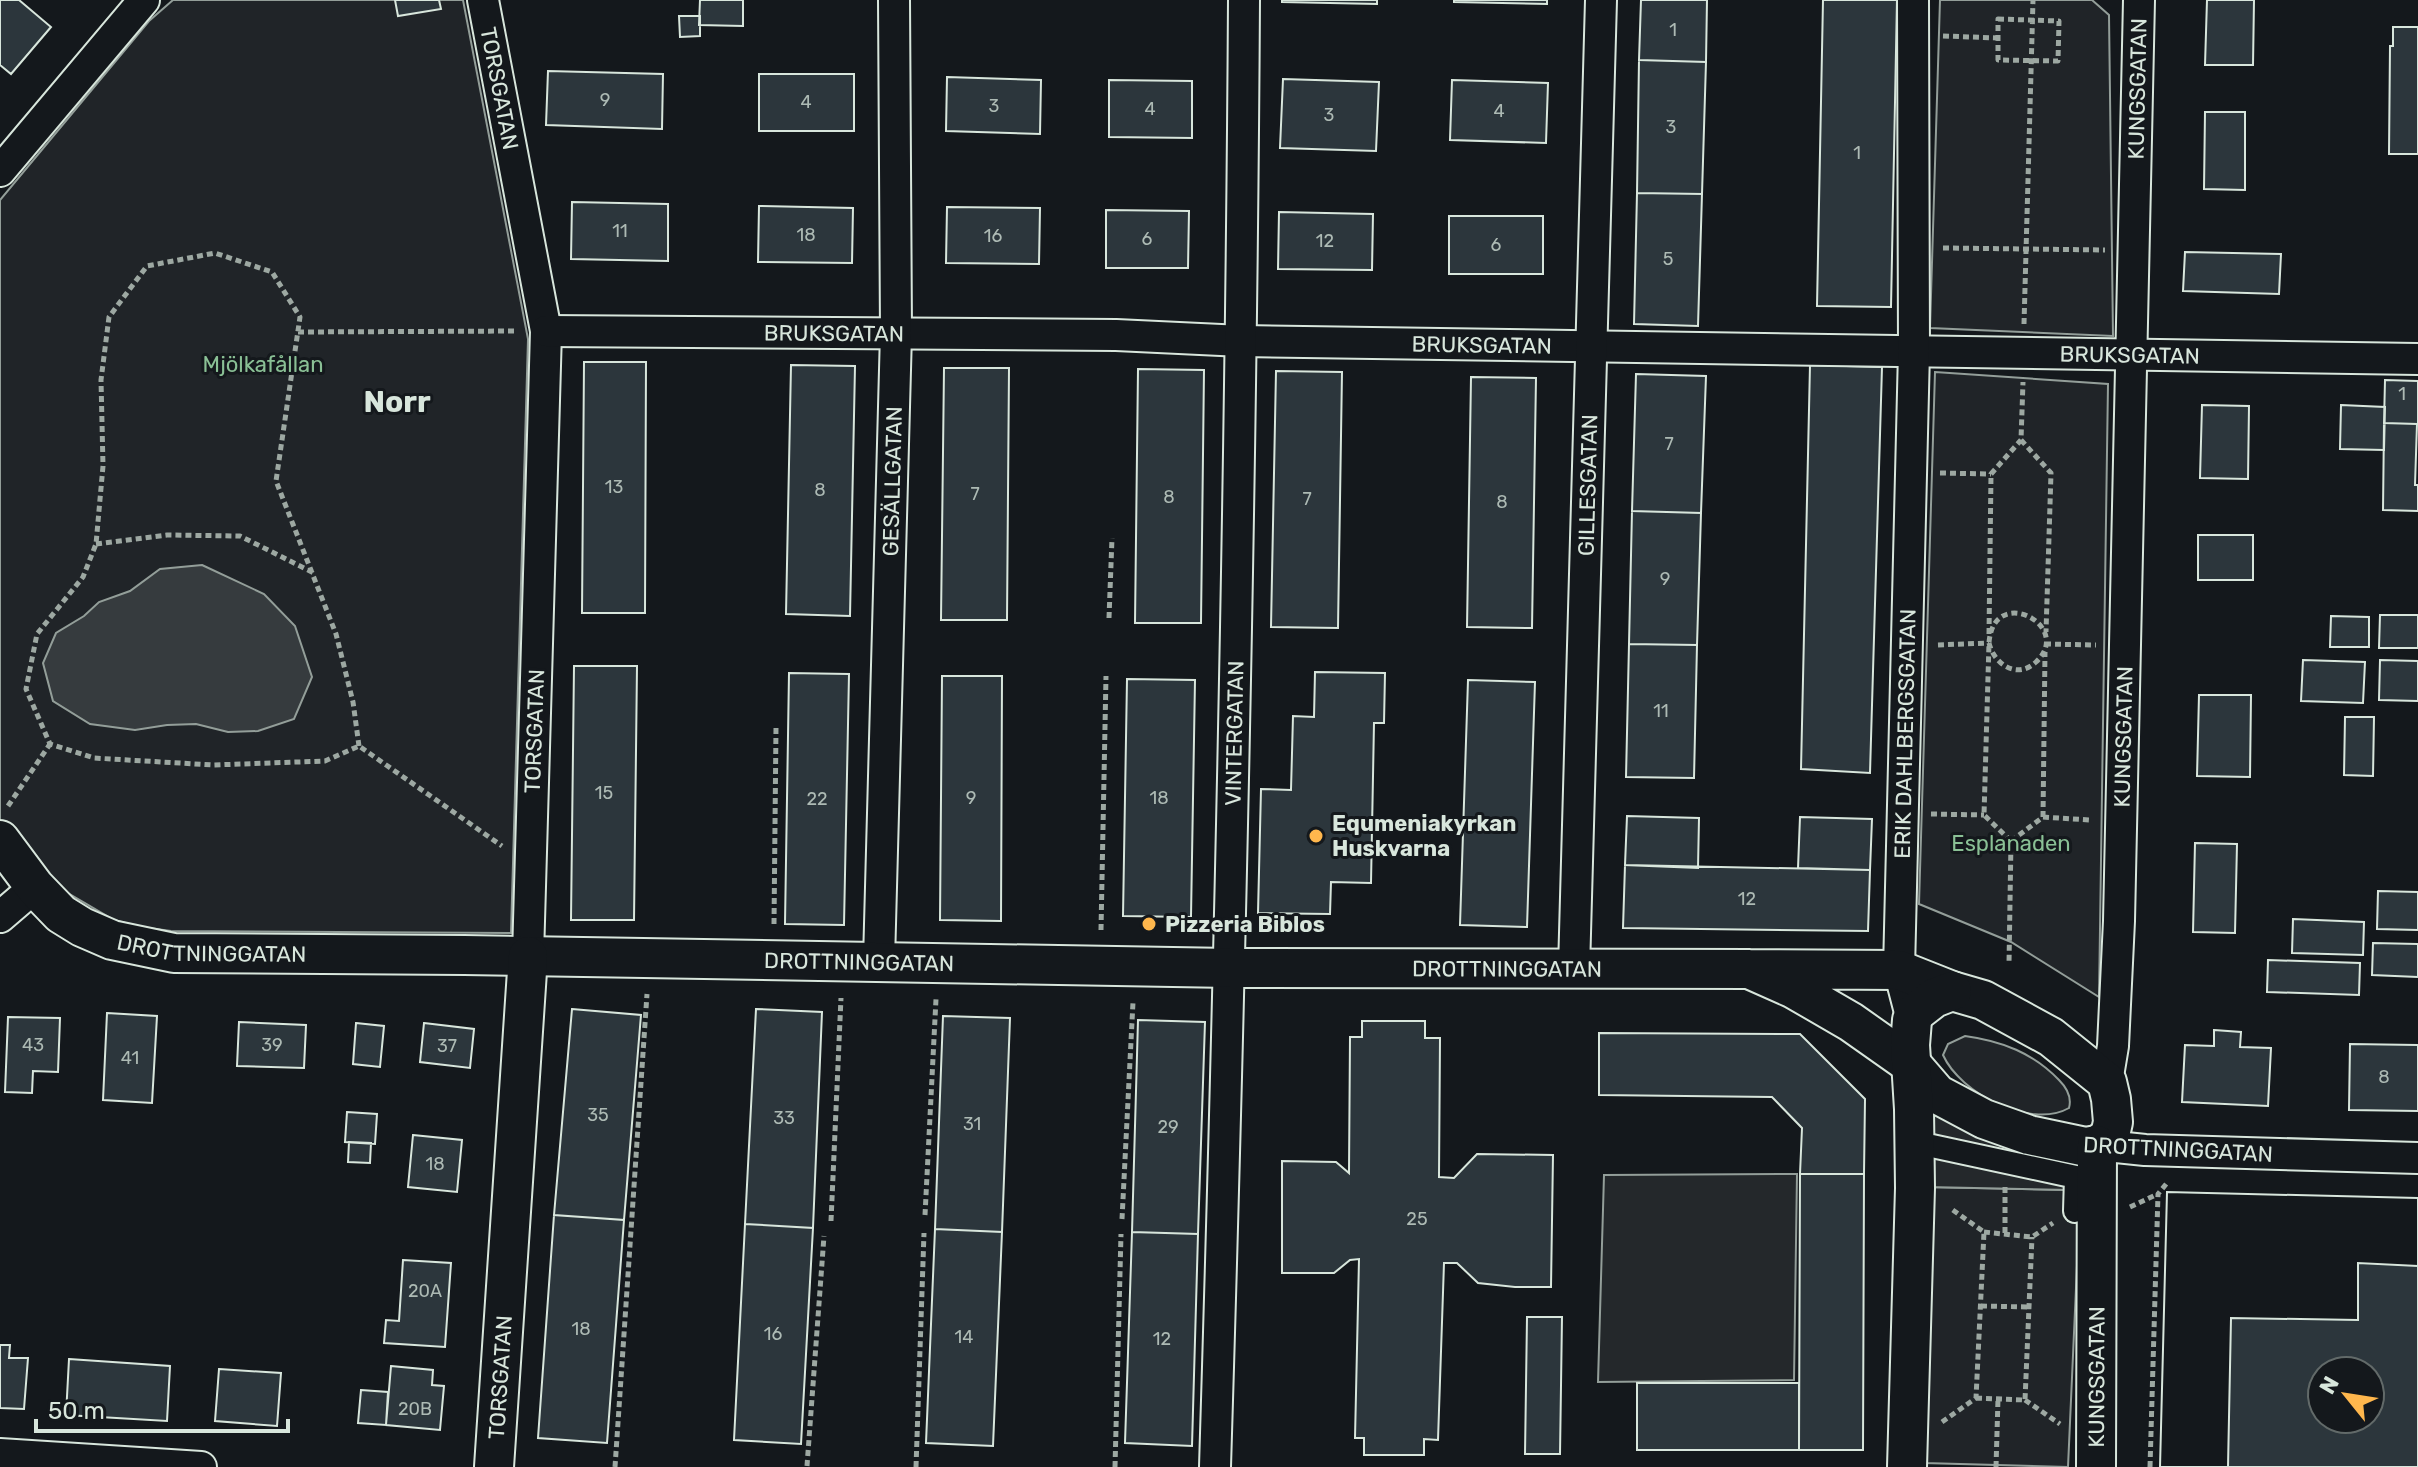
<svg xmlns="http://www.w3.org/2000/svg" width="2418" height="1467" font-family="Rubik,sans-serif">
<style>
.green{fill:#202428;stroke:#939e99;stroke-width:2}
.parking{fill:#24282b;stroke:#939e99;stroke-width:2}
.water{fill:#363b3e;stroke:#939e99;stroke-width:2}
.building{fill:#2c363c;stroke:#d8e6dc;stroke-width:2;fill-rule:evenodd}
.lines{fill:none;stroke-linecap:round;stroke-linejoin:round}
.pedestrian-casing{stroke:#d8e6dc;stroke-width:26}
.minor-casing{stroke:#d8e6dc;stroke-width:34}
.tertiary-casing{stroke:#d8e6dc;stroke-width:42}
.path{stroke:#9da8a2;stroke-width:5;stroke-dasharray:6 4;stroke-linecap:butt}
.pedestrian{stroke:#14181c;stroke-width:22}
.minor{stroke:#14181c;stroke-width:30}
.tertiary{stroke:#14181c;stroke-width:38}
.poi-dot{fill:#ffb74d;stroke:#14181c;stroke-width:3}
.labels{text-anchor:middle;stroke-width:6;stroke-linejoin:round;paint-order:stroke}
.number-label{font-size:18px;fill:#adbab4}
.street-label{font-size:22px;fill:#d8e6dc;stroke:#14181c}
.park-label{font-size:22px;fill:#8ac095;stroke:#14181c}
.poi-label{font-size:22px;font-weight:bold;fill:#d8e6dc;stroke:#14181c;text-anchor:start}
.district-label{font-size:30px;font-weight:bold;fill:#d8e6dc;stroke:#14181c}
</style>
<rect width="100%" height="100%" fill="#14181c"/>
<path class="green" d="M173,0H463L528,339L511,933L171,931L141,927L114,920L32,872L0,824V200L149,21Z
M1940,0H2092L2109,15L2113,336L1930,328Z
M1935,372L2108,384L2099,997L2011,942L1919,904Z
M1965,1036C2002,1041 2033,1053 2059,1080C2067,1088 2072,1097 2069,1108C2030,1130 1960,1093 1943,1055L1948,1044Z
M1927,1187L2070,1190L2079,1221L2068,1467L1924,1463Z"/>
<path class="parking" d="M1935,1115H1942L2057,1165L2082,1167L2079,1221H2068L2069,1190L1927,1187L1928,1120Z
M1797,1174L1794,1380L1598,1382L1604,1175Z"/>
<path class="water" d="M202,565L264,594L295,626L312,677L294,719L258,731L228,732L196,724L167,725L135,730L90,724L53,701L43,663L56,633L84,616L99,602L130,591L160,569Z"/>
<path class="building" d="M0,0H19L51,27L11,74L0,65Z
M395,0H439L441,9L398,16Z
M700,0H743V26L699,25Z
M1282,0H1377V4L1282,2Z
M1454,0H1547V4L1454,2Z
M1641,0H1707L1706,62L1639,60Z
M1823,0H1897L1891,307L1817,306Z
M2207,0H2254L2253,65H2205Z
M679,16H700V36L680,37Z
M2393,27H2418V154H2389L2390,46H2393Z
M1639,60L1706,62L1702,194L1637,193Z
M548,71L663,74L662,129L546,125Z
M759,74H854V131H759Z
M947,77L1041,80L1040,134L946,131Z
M1283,79L1379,82L1376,151L1280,148Z
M1109,80L1192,81V138L1109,137Z
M1452,80L1548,83L1546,143L1450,140Z
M2205,112H2245V190L2204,189Z
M1637,193L1702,194L1698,326L1634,324Z
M572,202L668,204V261L571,259Z
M759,206L853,208L852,263L758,262Z
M947,207L1040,208L1039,264L946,263Z
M1106,210L1189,211L1188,268H1106Z
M1279,212L1373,214L1372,270L1278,269Z
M1449,216H1543V274H1449Z
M2185,252L2281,254L2279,294L2183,291Z
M584,362H646L645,613H582Z
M791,365L855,366L850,616L786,614Z
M1810,365L1882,367L1870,773L1801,769Z
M944,368H1009L1007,620H941Z
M1138,369L1204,370L1201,623H1135Z
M1276,371L1342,372L1338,628L1271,627Z
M1636,374L1706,376L1701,513L1632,511Z
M1471,377L1536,378L1532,628L1467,627Z
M2385,380L2418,381V424L2384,423Z
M2202,405L2249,406L2248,479L2200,478Z
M2341,405L2385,407L2384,450L2340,449Z
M2384,423L2417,424L2415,485H2418V511L2383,510Z
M1632,511L1701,513L1697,645L1629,644Z
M2198,535H2253V580H2198Z
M2380,615H2418V648H2379Z
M2331,616L2369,617V647H2330Z
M1629,644L1697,645L1694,778L1626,777Z
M2303,660L2365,662L2363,703L2301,701Z
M2380,660L2418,661V701L2379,700Z
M574,666H637L634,920H571Z
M1315,672L1385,673L1384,723H1374L1371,883L1331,882L1330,914L1258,913L1261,789L1291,790L1293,716L1314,717Z
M789,673L849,674L844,925L785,924Z
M942,676H1002L1001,921L940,920Z
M1127,679L1195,680L1191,917L1123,916Z
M1468,680L1535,682L1527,927L1460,925Z
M2199,695H2251L2250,777L2197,776Z
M2345,717H2374L2373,776L2344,775Z
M1627,816L1699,818L1698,868L1625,865Z
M1800,817L1872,819L1870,870L1798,868Z
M2195,843L2237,844L2235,933L2193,932Z
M1625,865L1870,870L1868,931L1623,928Z
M2378,891L2418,892V930L2377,929Z
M2293,919L2364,922L2363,955L2292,953Z
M2373,943L2418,944V977L2372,975Z
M2268,960L2360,963L2359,995L2267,992Z
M572,1009L641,1015L624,1220L554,1215Z
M756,1009L822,1012L813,1228L745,1224Z
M107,1013L157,1016L152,1103L103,1100Z
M943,1016L1010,1018L1002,1232L935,1229Z
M8,1017L60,1018L58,1072L33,1071L32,1093L5,1092Z
M1138,1020L1205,1022L1198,1234L1132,1232Z
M1362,1021H1425V1038H1440L1439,1177L1454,1178L1477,1154L1553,1155L1551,1287H1515L1478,1283L1457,1263H1444L1438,1440L1424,1439V1455H1364V1438H1355L1359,1259L1350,1260L1334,1273H1282V1161L1336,1162L1349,1173L1350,1037H1362Z
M239,1022L306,1025L304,1068L237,1066Z
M356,1023L384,1026L380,1067L353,1064Z
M424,1023L474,1029L470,1068L420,1062Z
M2214,1030L2241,1032L2240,1047L2271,1048L2268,1106L2182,1102L2185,1045L2214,1046Z
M1599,1033L1800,1034L1865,1099L1864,1174H1800L1802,1128L1772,1097L1599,1095Z
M2350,1044L2418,1045V1111L2349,1110Z
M347,1112L377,1114L375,1144L345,1142Z
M413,1135L462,1140L457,1192L408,1187Z
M349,1142L371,1143L370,1163L348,1162Z
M1800,1174H1864L1863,1450H1799Z
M2167,1192L2418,1198V1467H2160ZM2322,1371H2370V1419H2322Z
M2167,1192L2418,1198V1266L2358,1263V1320L2231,1318L2228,1467H2160Z
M554,1215L624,1220L607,1443L538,1438Z
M745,1224L813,1228L801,1444L734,1440Z
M935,1229L1002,1232L993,1446L926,1443Z
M1132,1232L1198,1234L1192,1446L1125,1443Z
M403,1260L451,1263L445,1347L384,1343L386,1320L399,1321Z
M1527,1317H1562L1560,1454H1525Z
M0,1345H10L9,1358H28L24,1409L0,1408Z
M69,1359L170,1366L167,1421L66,1415Z
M391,1366L433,1370L432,1385L444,1386L440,1430L386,1425Z
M219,1369L281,1373L277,1426L215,1421Z
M1637,1383H1799V1450H1637Z
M361,1390L388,1392L386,1425L358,1423Z"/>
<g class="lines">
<defs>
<path id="pedestrian" d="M1932,1146L2076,1177L2075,1211"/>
<g id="minor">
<path id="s1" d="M483,0L546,331L528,956"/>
<path d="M0,171L144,0"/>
<path id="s2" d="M546,331L1116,335L1242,341L2418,359"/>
<path d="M0,917L35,887"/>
<path id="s3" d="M879,961L896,333L894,0"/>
<path id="s4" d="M1574,969L1601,0"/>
<path id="s5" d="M1912,1020L1899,970L1914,351L1913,0"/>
<path id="s6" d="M2107,1082L2113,1046L2119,921L2139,0"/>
<path d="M2097,1145L2145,1150L2418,1158"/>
<path d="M0,1454L201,1467"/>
<path id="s7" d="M1215,1467C1230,978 1241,489 1244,0"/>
</g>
<g id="tertiary">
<path id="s8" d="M0,840L35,887L61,914L82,927L112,940L174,953L464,955L1230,968L1749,969L1899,970L1952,991L1983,1000L2051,1037L2107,1082L2111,1099L2113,1122L2111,1131L2107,1139L2097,1145L2086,1147L2029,1135L1984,1119L1937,1094L1912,1065L1851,1022L1794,989L1749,969"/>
<path id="s9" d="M494,1467L528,956"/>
<path d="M1907,1467L1915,1188L1914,1109L1910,1045L1912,1020L1916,1012L1934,998L1952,991"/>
<path id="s10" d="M2096,1467L2097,1145"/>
</g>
</defs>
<use href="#pedestrian" class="pedestrian-casing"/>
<use href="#minor" class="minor-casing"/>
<use href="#tertiary" class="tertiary-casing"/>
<path class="path" d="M1998,19L2059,21L2058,61L1998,60Z
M1943,36L1998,38
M1943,248L2105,250
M2024,324L2033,0
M298,332L517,331
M2021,440L2051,473L2046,632
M1940,473L1991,474
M96,544L167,535L240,536L314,573
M1109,618L1112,538
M1989,634L1991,474L2021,440L2023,382
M1989,643C1994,664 2017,680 2036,662C2075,626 1993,583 1989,643L1984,815L2011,841L2009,964
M2045,644L2096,645
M1938,645L1989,643
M359,746L353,702L336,634L276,481L300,317L272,272L215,253L147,266L109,317L101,380L103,466L96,544L83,577L37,634L26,689L50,744L94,758L213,765L325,761L359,746L502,846
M8,806L50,744
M1931,814L1984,815
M2043,817L2090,820
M2011,841L2043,817L2045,652
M774,924L776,727
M1101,930L1106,676
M2005,1187V1234
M2130,1207L2158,1194
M925,1215L936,999
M1122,1219L1133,1002
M831,1221L841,998
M1984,1232L2032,1237L2053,1223
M1981,1306L2029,1307
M1976,1398L2025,1400L2032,1237
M2025,1400L2060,1424
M1942,1422L1976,1398L1984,1232L1950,1208
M807,1466L824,1236
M615,1467L647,994
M916,1467L924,1233
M1115,1467L1121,1234
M1996,1467L1998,1399
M2150,1467L2158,1194L2167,1183"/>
<use href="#pedestrian" class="pedestrian"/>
<use href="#minor" class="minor"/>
<use href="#tertiary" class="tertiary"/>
</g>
<g class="poi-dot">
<circle cx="1316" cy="836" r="8"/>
<circle cx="1149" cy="924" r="8"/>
</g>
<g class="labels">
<g class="number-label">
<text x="1673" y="36">1</text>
<text x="605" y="106">9</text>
<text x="806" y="108">4</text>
<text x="994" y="112">3</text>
<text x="1150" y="115">4</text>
<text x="1499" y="117">4</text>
<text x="1329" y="121">3</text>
<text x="1671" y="133">3</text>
<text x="1857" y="159">1</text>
<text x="620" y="237">11</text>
<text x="806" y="241">18</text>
<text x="993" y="242">16</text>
<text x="1147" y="245">6</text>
<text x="1325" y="247">12</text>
<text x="1496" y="251">6</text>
<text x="1668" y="265">5</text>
<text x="2402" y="400">1</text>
<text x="1669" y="450">7</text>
<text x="614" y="493">13</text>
<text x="820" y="496">8</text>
<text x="975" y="500">7</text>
<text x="1169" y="503">8</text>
<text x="1307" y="505">7</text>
<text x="1502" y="508">8</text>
<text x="1665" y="585">9</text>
<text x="1661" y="717">11</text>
<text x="604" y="799">15</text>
<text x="971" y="804">9</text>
<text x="1159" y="804">18</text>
<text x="817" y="805">22</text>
<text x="1747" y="905">12</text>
<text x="33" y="1051">43</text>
<text x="272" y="1051">39</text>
<text x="447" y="1052">37</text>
<text x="130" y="1064">41</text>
<text x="2384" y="1083">8</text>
<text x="598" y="1121">35</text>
<text x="784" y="1124">33</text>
<text x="972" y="1130">31</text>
<text x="1168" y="1133">29</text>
<text x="435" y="1170">18</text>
<text x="1417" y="1225">25</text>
<text x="425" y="1297">20A</text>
<text x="581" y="1335">18</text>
<text x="773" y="1340">16</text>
<text x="964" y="1343">14</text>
<text x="1162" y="1345">12</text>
<text x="415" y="1415">20B</text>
</g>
<g class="street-label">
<text dy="8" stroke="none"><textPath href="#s1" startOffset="90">TORSGATAN</textPath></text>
<text dy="8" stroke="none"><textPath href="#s6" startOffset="994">KUNGSGATAN</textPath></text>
<text dy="8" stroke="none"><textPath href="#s2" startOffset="288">BRUKSGATAN</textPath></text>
<text dy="8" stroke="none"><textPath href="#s2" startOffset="936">BRUKSGATAN</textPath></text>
<text dy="8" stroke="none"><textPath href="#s2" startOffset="1584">BRUKSGATAN</textPath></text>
<text dy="8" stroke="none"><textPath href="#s3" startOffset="480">GESÄLLGATAN</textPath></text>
<text dy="8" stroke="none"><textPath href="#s4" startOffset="484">GILLESGATAN</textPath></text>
<text transform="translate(534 731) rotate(-88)" y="8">TORSGATAN</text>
<text dy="8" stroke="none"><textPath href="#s7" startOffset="734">VINTERGATAN</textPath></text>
<text dy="8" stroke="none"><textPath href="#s5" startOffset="288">ERIK DAHLBERGSGATAN</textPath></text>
<text dy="8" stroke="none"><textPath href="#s6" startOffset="346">KUNGSGATAN</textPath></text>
<text dy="8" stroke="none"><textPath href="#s8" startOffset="254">DROTTNINGGATAN</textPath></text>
<text dy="8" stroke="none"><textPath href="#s8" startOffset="902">DROTTNINGGATAN</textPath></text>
<text dy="8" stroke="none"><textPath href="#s8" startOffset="1550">DROTTNINGGATAN</textPath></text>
<text transform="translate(2178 1149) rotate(3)" y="8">DROTTNINGGATAN</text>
<text dy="8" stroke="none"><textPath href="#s10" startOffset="90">KUNGSGATAN</textPath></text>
<text dy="8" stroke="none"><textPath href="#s9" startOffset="90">TORSGATAN</textPath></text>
</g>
<g class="park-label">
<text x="263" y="372">Mjölkafållan</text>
<text x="2011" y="851">Esplanaden</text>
</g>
<g class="poi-label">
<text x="1332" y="831">Equmeniakyrkan<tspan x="1332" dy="25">Huskvarna</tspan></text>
<text x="1165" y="932">Pizzeria Biblos</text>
</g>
<g class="district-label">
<text x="397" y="412">Norr</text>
</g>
</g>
<g transform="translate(2346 1395) rotate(300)"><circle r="38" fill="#14181c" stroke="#626a69" stroke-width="2"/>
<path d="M0-6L14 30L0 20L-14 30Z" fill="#ffb74d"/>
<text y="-12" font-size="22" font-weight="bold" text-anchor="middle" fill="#d8e6dc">N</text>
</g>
<path d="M36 1419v12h252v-12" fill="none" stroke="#d8e6dc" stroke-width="4"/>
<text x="48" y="1419" font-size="24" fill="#d8e6dc" stroke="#14181c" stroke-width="6" paint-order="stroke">50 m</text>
</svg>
